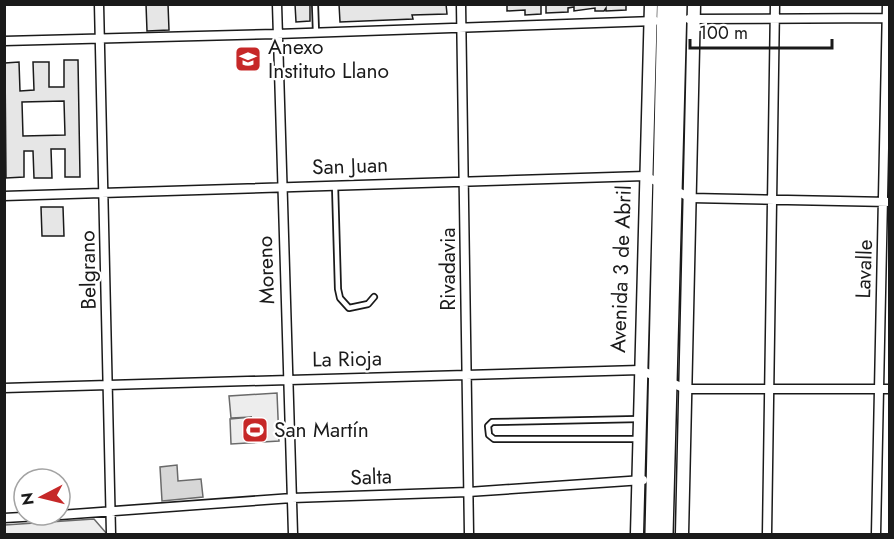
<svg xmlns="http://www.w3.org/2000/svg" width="894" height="539" font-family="Jost,sans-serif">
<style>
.built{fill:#ededed;stroke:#6a6a6a;stroke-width:1.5}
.water{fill:#d7d7d7;stroke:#6a6a6a;stroke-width:1.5}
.building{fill:#e6e6e6;stroke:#1a1a1a;stroke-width:1.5;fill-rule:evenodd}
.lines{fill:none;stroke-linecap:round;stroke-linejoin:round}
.lane-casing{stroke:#1a1a1a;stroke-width:8}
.street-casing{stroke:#1a1a1a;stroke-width:11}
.secondary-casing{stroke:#1a1a1a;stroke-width:15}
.highway-casing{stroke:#1a1a1a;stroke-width:18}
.lane{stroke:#fff;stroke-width:4.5}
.street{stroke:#fff;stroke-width:8}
.secondary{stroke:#fff;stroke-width:12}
.highway{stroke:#fff;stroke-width:15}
.labels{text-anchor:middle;stroke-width:4.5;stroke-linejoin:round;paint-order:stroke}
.poi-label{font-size:21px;fill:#1a1a1a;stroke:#fff;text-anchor:start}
.street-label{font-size:21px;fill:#1a1a1a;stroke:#fff}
</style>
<rect width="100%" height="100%" fill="#fff"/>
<path class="built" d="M277,393L279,441L231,444L230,419L252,417L231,418L229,396Z
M94,519L107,534H5V525Z"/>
<path class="water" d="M177,465L178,481L201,479L203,497L162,501L160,467Z"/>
<path class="building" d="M146,4H168L169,30L147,31Z
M295,4H310V21L296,22Z
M339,4H446L447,14L412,15L413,19L340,22Z
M507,4H626V10L606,11V8L604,11H595V8L574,11V7L568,8V12L546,13V5H541V14L525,15V10L507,11Z
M64,60H78L80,177H65V149H51L52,178H34L33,151H24V177L6,178L5,63L19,62L20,91L34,90L33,62H49V87H64ZM64,101L65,135L23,136L22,102Z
M41,207H63L64,236H42Z"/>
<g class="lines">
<defs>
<path id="lane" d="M315,4L316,33
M335,185L338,289L340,298L349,308L368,304L374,297
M638,439H494L489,435L488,426L492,422L639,419"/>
<path id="street" d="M99,4L111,534
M277,4L293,534
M461,4L469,534
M689,19L890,18
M4,41L277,34L655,21
M4,196L645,176L691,198L890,202
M4,388L640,370L686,389H890
M60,515L292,498L468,492L643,480
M4,518L58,515
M767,534L775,4
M876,534L887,4"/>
<path id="secondary" d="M637,534L651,4
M682,534L694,4"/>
<path id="highway" d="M653,534L665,4
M665,534L679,4"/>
</defs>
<use href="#lane" class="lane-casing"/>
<use href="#street" class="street-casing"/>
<use href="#secondary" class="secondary-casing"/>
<use href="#highway" class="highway-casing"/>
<use href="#lane" class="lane"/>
<use href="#street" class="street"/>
<use href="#secondary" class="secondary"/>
<use href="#highway" class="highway"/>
</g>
<defs>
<symbol id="university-square" viewBox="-11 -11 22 22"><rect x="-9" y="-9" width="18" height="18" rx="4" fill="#c62828" stroke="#fff"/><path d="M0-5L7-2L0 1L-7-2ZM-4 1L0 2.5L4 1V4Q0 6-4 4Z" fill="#fff"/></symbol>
<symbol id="stadium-square" viewBox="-11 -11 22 22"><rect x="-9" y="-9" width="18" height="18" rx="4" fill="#c62828" stroke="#fff"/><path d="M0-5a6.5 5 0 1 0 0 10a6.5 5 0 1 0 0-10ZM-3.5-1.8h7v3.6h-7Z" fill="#fff"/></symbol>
</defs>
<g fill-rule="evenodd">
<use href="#university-square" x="233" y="44" width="30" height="30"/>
<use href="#stadium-square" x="240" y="415" width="30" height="30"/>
</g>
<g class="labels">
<g class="poi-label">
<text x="268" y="54">Anexo<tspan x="268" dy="24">Instituto Llano</tspan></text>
<text x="274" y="437">San Martín</text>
</g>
<g class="street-label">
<text transform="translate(350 166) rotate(-2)" y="7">San Juan</text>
<text transform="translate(448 269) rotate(-90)" y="7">Rivadavia</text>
<text transform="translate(621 269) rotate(-88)" y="7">Avenida 3 de Abril</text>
<text transform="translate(864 269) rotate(-88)" y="7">Lavalle</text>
<text transform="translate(88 270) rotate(-91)" y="7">Belgrano</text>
<text transform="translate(266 270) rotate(-92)" y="7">Moreno</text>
<text transform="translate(347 359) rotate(-1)" y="7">La Rioja</text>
<text transform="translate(371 477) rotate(-2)" y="7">Salta</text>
</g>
</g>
<rect width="894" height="539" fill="none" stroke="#1a1a1a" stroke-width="12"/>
<g transform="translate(42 497) rotate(263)"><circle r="28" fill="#ffffff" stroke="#a3a3a3" stroke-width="1.5"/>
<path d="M0-4.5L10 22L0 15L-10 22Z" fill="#c62828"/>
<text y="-9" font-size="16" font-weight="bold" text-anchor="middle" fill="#1a1a1a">N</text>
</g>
<path d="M690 39v9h142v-9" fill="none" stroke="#1a1a1a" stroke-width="3"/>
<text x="699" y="39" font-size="18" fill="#1a1a1a" stroke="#ffffff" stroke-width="4.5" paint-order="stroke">100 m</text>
</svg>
